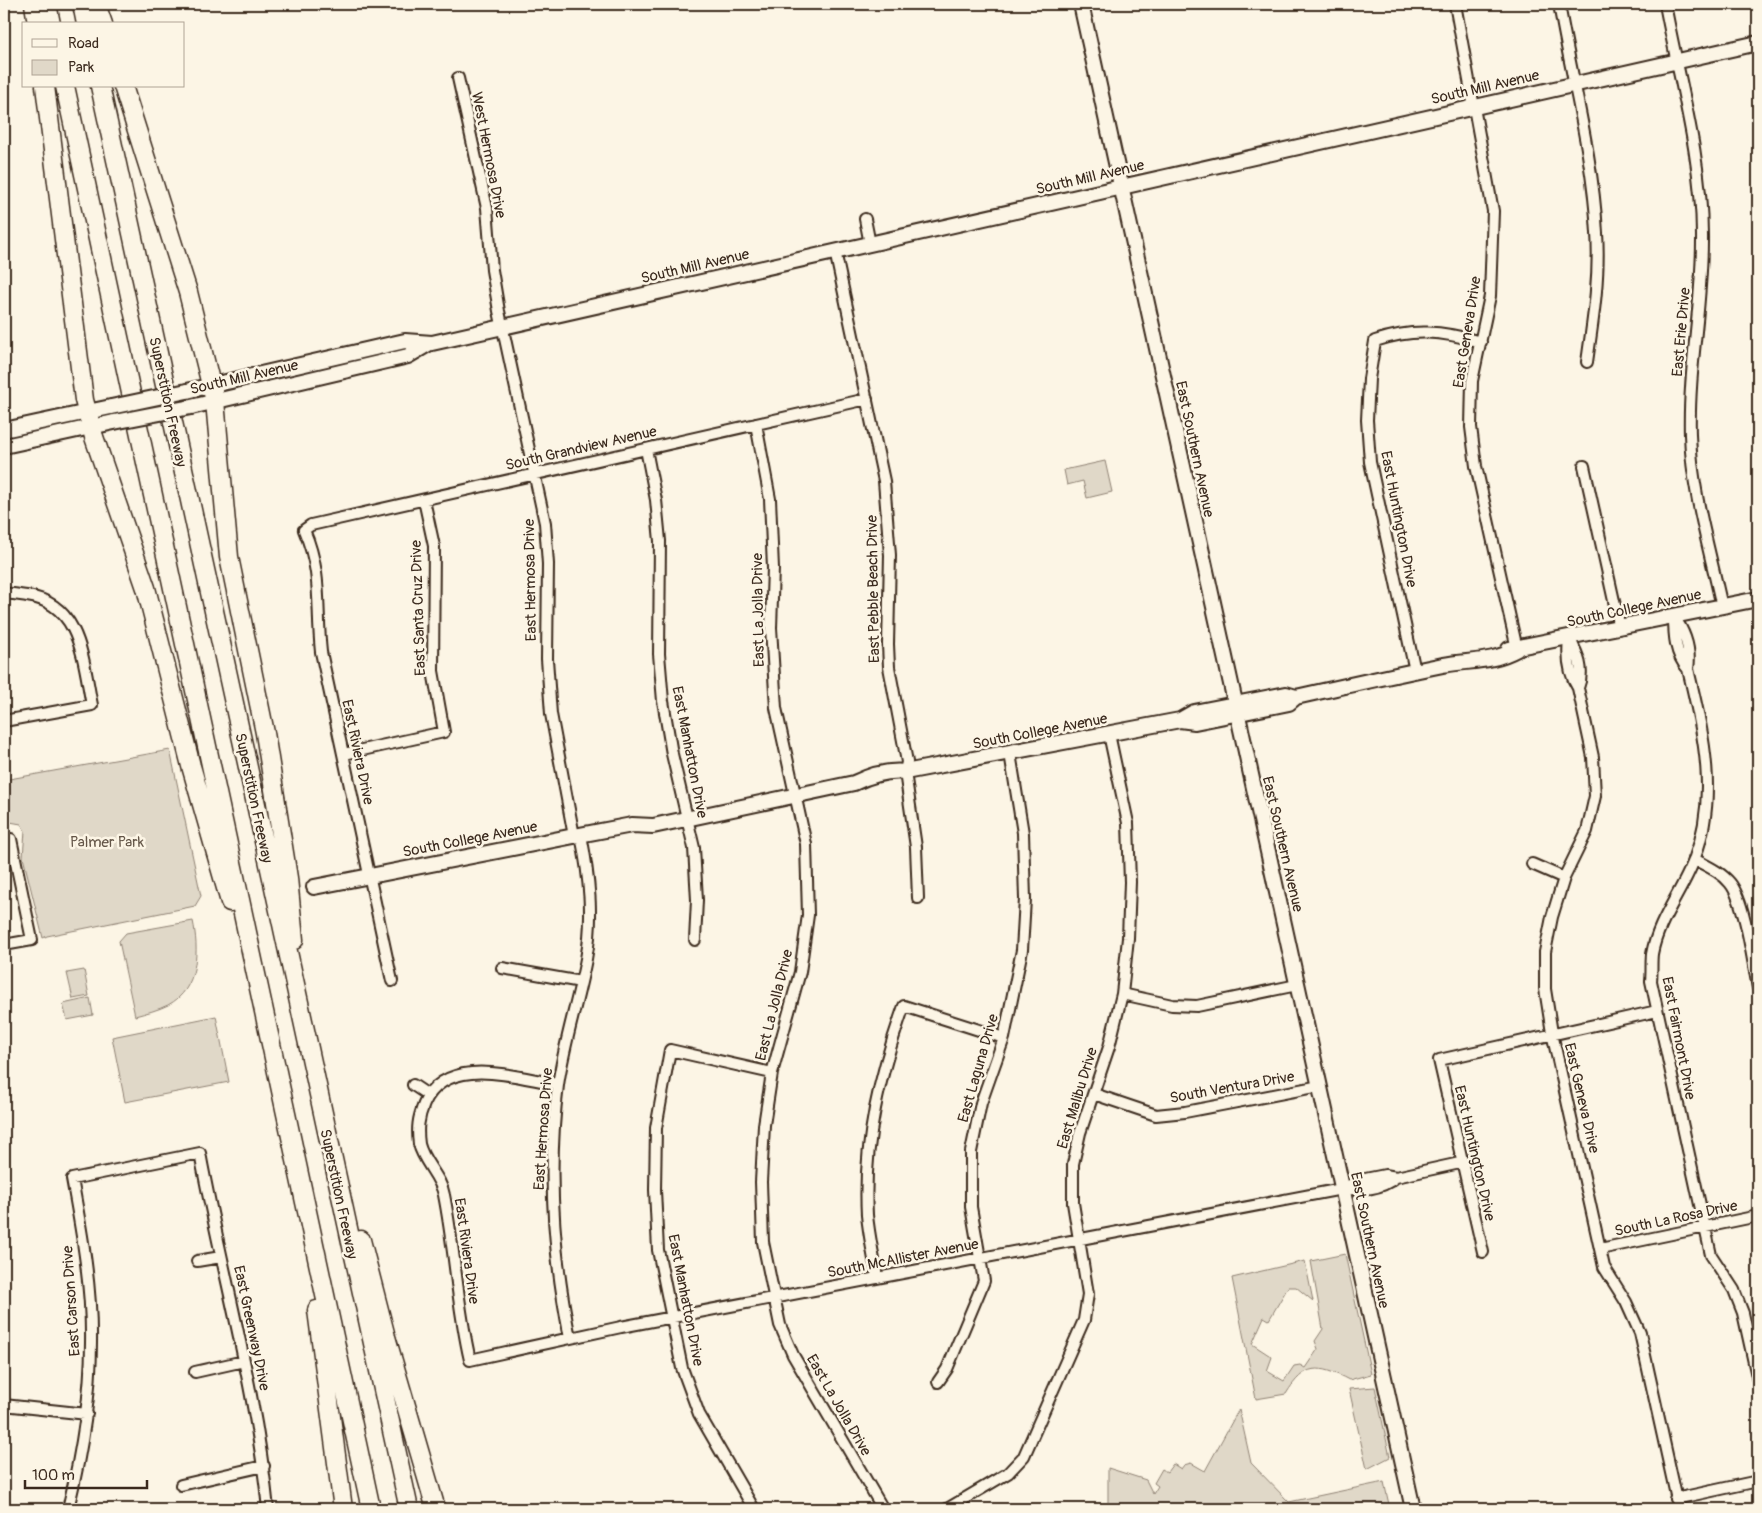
<svg xmlns="http://www.w3.org/2000/svg" width="1762" height="1513" font-family="Pangolin,sans-serif">
<style>
.green{fill:#e0d8c8;stroke:#8e8173}
.lines{fill:none;stroke-linecap:round;stroke-linejoin:round}
.street-casing{stroke:#3b2a1e;stroke-width:14}
.secondary-casing{stroke:#3b2a1e;stroke-width:18}
.highway-casing{stroke:#3b2a1e;stroke-width:21}
.street{stroke:#fcf5e5;stroke-width:10}
.secondary{stroke:#fcf5e5;stroke-width:14}
.highway{stroke:#fcf5e5;stroke-width:18}
.secondary-bridge-casing{stroke:#3b2a1e;stroke-width:18;stroke-linecap:butt}
.secondary-bridge{stroke:#fcf5e5;stroke-width:14}
.labels{text-anchor:middle;stroke-width:5;stroke-linejoin:round;paint-order:stroke}
.street-label{font-size:15px;fill:#3b2a1e;stroke:#fcf5e5}
.park-label{font-size:15px;fill:#645648;stroke:#fcf5e5}
</style>
<rect width="100%" height="100%" fill="#fcf5e5"/>
<filter id="ink" filterUnits="userSpaceOnUse"><feTurbulence type="fractalNoise" baseFrequency=".02" numOctaves="2"/><feDisplacementMap in="SourceGraphic" scale="10" xChannelSelector="R" yChannelSelector="G"/><feConvolveMatrix kernelMatrix="1 2 1 2 8 2 1 2 1" color-interpolation-filters="sRGB"/></filter>
<g filter="url(#ink)">
<path class="green" d="M1105,461L1112,492L1087,498L1083,481L1067,485L1064,470Z
M170,750L201,896L195,906L47,936L43,938L23,857L25,831L21,824L10,822L4,780Z
M193,921C199,949 199,989 168,1005C158,1010 146,1013 135,1016L119,941L126,933Z
M84,970L89,996L73,999L67,973Z
M90,998L93,1015L67,1020L63,1004Z
M216,1016L229,1082L125,1102L112,1037Z
M1345,1254L1371,1374L1349,1380C1318,1364 1305,1363 1286,1394L1256,1399L1232,1278L1305,1261L1313,1301L1296,1287H1288L1269,1320L1264,1317L1252,1344L1272,1357L1267,1371L1284,1381L1294,1366L1300,1365L1305,1368L1318,1349L1315,1341L1323,1329L1311,1261Z
M1375,1387L1390,1457L1367,1469L1349,1389Z
M1239,1409L1251,1463L1289,1502L1384,1482L1390,1509H1108V1468L1146,1480L1153,1494L1158,1486L1154,1483L1162,1469L1167,1472L1173,1464L1181,1469L1184,1465L1191,1463L1205,1471Z"/>
<g class="lines">
<defs>
<path id="street" d="M1455,4L1493,211L1490,296L1472,381L1471,427L1476,466L1517,649
M1559,4C1572,80 1593,156 1597,233C1600,276 1593,320 1587,362
M1665,4C1679,80 1702,157 1702,235C1703,302 1688,368 1690,435C1692,493 1710,551 1722,607
M458,78L487,208L492,270L499,311L545,523L548,564L547,659L551,714L574,836
M865,219L870,244
M835,251L884,481L890,555L888,644L889,667L907,762L905,772L916,847L918,898
M756,424L770,499L773,568L771,628L776,708L806,844L808,915L800,972L772,1073L764,1125L761,1182L763,1242L780,1325L793,1355L883,1509
M646,449L656,500L660,541L659,654L663,701L672,754L694,848L697,900L695,940
M1584,466L1620,628
M4,594C11,593 19,595 27,596C81,603 83,661 92,705L4,721
M1674,617C1685,632 1691,650 1688,669C1703,733 1719,795 1694,860C1682,892 1658,920 1652,954C1651,963 1652,972 1651,981L1711,1255L1734,1290L1743,1313L1758,1381
M1674,617C1674,635 1675,655 1688,669
M1569,638C1567,656 1568,673 1578,688L1593,757L1595,796L1587,831L1564,878L1552,917L1545,952V989L1552,1033L1604,1267L1626,1302L1640,1333L1679,1509
M1569,638C1578,654 1585,670 1578,688
M1415,671L1370,462L1367,420L1369,379L1375,341C1413,328 1442,331 1481,342
M344,754L444,732L433,671L434,546L424,500
M1694,859C1707,866 1721,872 1730,883C1745,901 1753,963 1758,988
M1532,864L1564,878
M4,945L32,940L11,839
M502,968L581,982
M392,981L321,652C316,606 323,574 304,530L311,525L867,399
M1122,994L1172,1005L1197,1006L1297,985
M558,1084C517,1078 446,1053 424,1104C418,1118 417,1129 419,1144C423,1162 441,1177 444,1195C455,1250 457,1305 470,1360L621,1327L1342,1189C1362,1190 1380,1190 1396,1177
M413,1085L428,1095
M1094,1094L1156,1115L1185,1112L1320,1086
M1343,1189L1360,1180L1385,1175L1396,1177L1460,1163
M1600,1249L1758,1216
M1483,1252L1439,1060L1657,1011
M197,1261L221,1257
M877,1278C874,1257 869,1236 867,1215C863,1142 880,1074 904,1006L1004,1038
M570,1338C553,1254 547,1170 558,1085C564,1043 578,1001 586,959C594,917 589,876 581,835
M195,1372L244,1361
M938,1382L947,1369L984,1281L971,1207V1152L981,1103L1004,1038L1022,950L1025,899L1023,833L1010,753
M4,1405L87,1414
M181,1485L264,1466
M1675,1499L1758,1481
M68,1509C81,1455 91,1399 91,1343C92,1288 82,1233 72,1179L200,1153C222,1272 256,1389 268,1509
M754,1509L699,1414L682,1368L658,1250L655,1190L656,1128L670,1050L772,1073
M947,1509L1008,1473L1024,1456L1084,1320L1088,1294L1073,1203V1164L1080,1133L1109,1047L1122,994L1128,938L1130,882L1128,823L1109,734"/>
<path id="secondary" d="M1081,4L1413,1509
M187,391L405,341L432,343L1758,43
M191,407L408,356L430,343
M4,430L111,407
M4,446L114,422
M1509,649L1758,599
M1180,720L1194,712L1286,694L1296,697
M314,887L574,836L632,825L653,826L854,783C871,775 887,770 905,772L1180,720L1195,722L1289,703L1296,697C1345,686 1394,675 1443,665C1470,660 1491,663 1517,649"/>
<path id="highway" d="M34,4L37,24
M47,4L51,24
M82,4L86,24
M96,4L103,24
M45,86L84,400L94,437L146,588L191,766L230,902
M65,86L371,1509
M100,86L409,1509
M123,86L188,292L215,401L229,557L265,733L288,878L294,940
M361,1240L386,1337L436,1509
M317,1310L343,1509"/>
</defs>
<use href="#street" class="street-casing"/>
<use href="#secondary" class="secondary-casing"/>
<use href="#highway" class="highway-casing"/>
<use href="#street" class="street"/>
<use href="#secondary" class="secondary"/>
<use href="#highway" class="highway"/>
<defs>
<path id="secondary-bridge" d="M111,407L187,391
M114,422L191,407"/>
</defs>
<use href="#secondary-bridge" class="secondary-bridge-casing"/>
<use href="#secondary-bridge" class="secondary-bridge"/>
</g>
</g>
<g class="labels">
<g class="street-label">
<text transform="translate(1485 87) rotate(-13)" y="5">South Mill Avenue</text>
<text transform="translate(489 155) rotate(79)" y="5">West Hermosa Drive</text>
<text transform="translate(1090 177) rotate(-13)" y="5">South Mill Avenue</text>
<text transform="translate(695 266) rotate(-13)" y="5">South Mill Avenue</text>
<text transform="translate(1467 332) rotate(-81)" y="5">East Geneva Drive</text>
<text transform="translate(1681 332) rotate(-85)" y="5">East Erie Drive</text>
<text transform="translate(244 377) rotate(-13)" y="5">South Mill Avenue</text>
<text transform="translate(168 402) rotate(78)" y="5">Superstition Freeway</text>
<text transform="translate(581 448) rotate(-13)" y="5">South Grandview Avenue</text>
<text transform="translate(1195 449) rotate(78)" y="5">East Southern Avenue</text>
<text transform="translate(1399 519) rotate(79)" y="5">East Huntington Drive</text>
<text transform="translate(530 580) rotate(-91)" y="5">East Hermosa Drive</text>
<text transform="translate(873 589) rotate(-91)" y="5">East Pebble Beach Drive</text>
<text transform="translate(418 608) rotate(-92)" y="5">East Santa Cruz Drive</text>
<text transform="translate(1634 608) rotate(-12)" y="5">South College Avenue</text>
<text transform="translate(758 610) rotate(-91)" y="5">East La Jolla Drive</text>
<text transform="translate(1040 731) rotate(-11)" y="5">South College Avenue</text>
<text transform="translate(358 752) rotate(78)" y="5">East Riviera Drive</text>
<text transform="translate(690 752) rotate(79)" y="5">East Manhatton Drive</text>
<text transform="translate(254 798) rotate(78)" y="5">Superstition Freeway</text>
<text transform="translate(470 839) rotate(-11)" y="5">South College Avenue</text>
<text transform="translate(1283 844) rotate(77)" y="5">East Southern Avenue</text>
<text transform="translate(774 1005) rotate(-76)" y="5">East La Jolla Drive</text>
<text transform="translate(1679 1038) rotate(79)" y="5">East Fairmont Drive</text>
<text transform="translate(978 1068) rotate(-74)" y="5">East Laguna Drive</text>
<text transform="translate(1232 1087) rotate(-10)" y="5">South Ventura Drive</text>
<text transform="translate(1077 1098) rotate(-73)" y="5">East Malibu Drive</text>
<text transform="translate(1582 1098) rotate(77)" y="5">East Geneva Drive</text>
<text transform="translate(543 1129) rotate(-86)" y="5">East Hermosa Drive</text>
<text transform="translate(1475 1153) rotate(77)" y="5">East Huntington Drive</text>
<text transform="translate(339 1194) rotate(78)" y="5">Superstition Freeway</text>
<text transform="translate(1676 1218) rotate(-12)" y="5">South La Rosa Drive</text>
<text transform="translate(1370 1240) rotate(78)" y="5">East Southern Avenue</text>
<text transform="translate(467 1251) rotate(82)" y="5">East Riviera Drive</text>
<text transform="translate(903 1258) rotate(-11)" y="5">South McAllister Avenue</text>
<text transform="translate(686 1300) rotate(79)" y="5">East Manhatton Drive</text>
<text transform="translate(71 1301) rotate(-94)" y="5">East Carson Drive</text>
<text transform="translate(252 1328) rotate(78)" y="5">East Greenway Drive</text>
<text transform="translate(839 1405) rotate(60)" y="5">East La Jolla Drive</text>
</g>
<g class="park-label">
<text x="107" y="847">Palmer Park</text>
</g>
</g>
<rect width="1762" height="1513" fill="none" stroke="#fcf5e5" stroke-width="20"/>
<rect x="10" y="10" width="1742" height="1493" fill="none" stroke="#3b2a1e" stroke-width="2" filter="url(#ink)"/>
<rect x="22" y="22" width="162" height="65" fill="#fcf5e5" stroke="#afa495"/>
<rect x="32" y="39" width="25" height="8" fill="#fcf5e5" stroke="#afa495"/>
<text x="68" y="48" font-size="15" fill="#3b2a1e">Road</text>
<rect x="32" y="60" width="25" height="15" fill="#e0d8c8" stroke="#afa495"/>
<text x="68" y="72" font-size="15" fill="#3b2a1e">Park</text>
<path d="M25 1480v8h122v-8" fill="none" stroke="#3b2a1e" stroke-width="2.5"/>
<text x="32" y="1480" font-size="15" fill="#3b2a1e" stroke="#fcf5e5" stroke-width="4" paint-order="stroke">100 m</text>
</svg>
